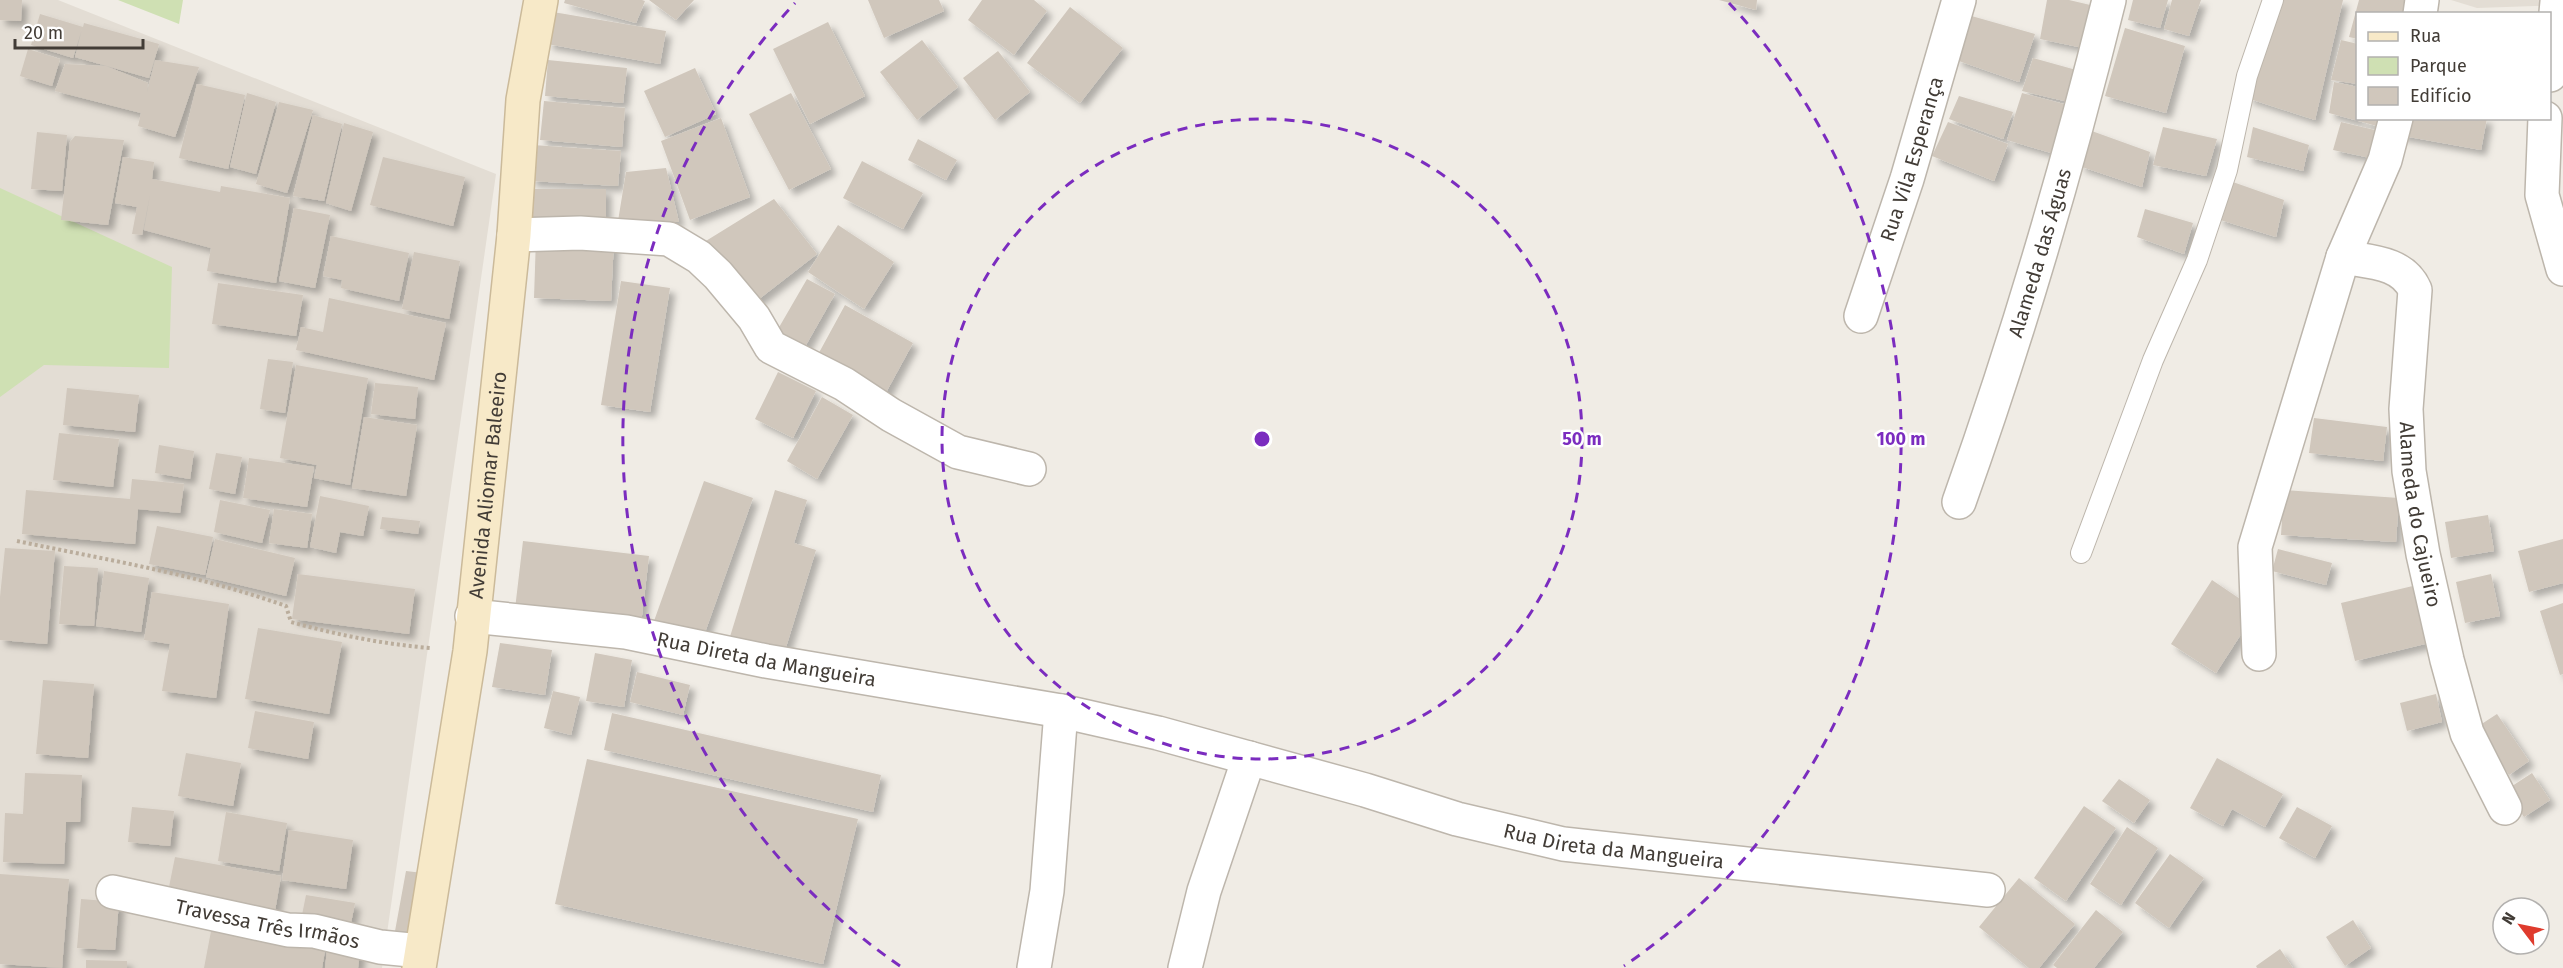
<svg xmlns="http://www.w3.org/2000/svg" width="2563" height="968" font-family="'Fira Sans',sans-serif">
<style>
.residential{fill:#e3ddd4}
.green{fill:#cfe0b3}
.building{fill:#d0c7bc;filter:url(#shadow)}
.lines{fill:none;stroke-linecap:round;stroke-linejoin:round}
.service-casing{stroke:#bdb6ac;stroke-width:22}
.minor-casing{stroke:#bdb6ac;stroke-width:36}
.secondary-casing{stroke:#cbba9a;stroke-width:36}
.path{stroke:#baad9c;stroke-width:4;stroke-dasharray:3 3;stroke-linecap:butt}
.service{stroke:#fff;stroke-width:20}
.minor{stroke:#fff;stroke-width:33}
.secondary{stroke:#f7e9c8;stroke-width:33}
.ring{fill:none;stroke:#7b2cbf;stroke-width:3;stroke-dasharray:10 8}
.labels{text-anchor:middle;stroke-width:5;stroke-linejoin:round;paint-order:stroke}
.street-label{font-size:20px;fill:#423c36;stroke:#fff}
.centre{fill:#7b2cbf;stroke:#fff;stroke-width:3}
.ring-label{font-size:18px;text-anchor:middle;font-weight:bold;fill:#7b2cbf;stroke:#fff;stroke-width:5;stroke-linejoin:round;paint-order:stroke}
</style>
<defs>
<filter id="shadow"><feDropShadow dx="5.5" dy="5.5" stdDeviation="3" flood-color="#0004"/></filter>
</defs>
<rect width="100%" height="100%" fill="#f0ece5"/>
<path class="residential" d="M0,0H58L496,174L382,968H0Z
M2451,0H2563V5L2477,8Z"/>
<path class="green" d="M118,0H183L179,24Z
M0,188L172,267L169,368L44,365L0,397Z"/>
<path class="building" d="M0,0H22L21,21L0,20Z
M565,0H642L645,1L636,23L564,3Z
M649,0H694L676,20Z
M868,0H939L944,11L884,38Z
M982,0H1034L1047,11L1014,55L968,20Z
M1719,0H1757L1756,10Z
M2047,0H2069L2103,8L2093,50L2040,39Z
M2133,0H2168L2160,28L2128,20Z
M2172,0H2201L2189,36L2164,29Z
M2276,0H2343L2315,120L2247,98Z
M2359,0H2410L2407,14H2358V39L2349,37Z
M1070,7L1123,48L1080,103L1027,63Z
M553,12L666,31L660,64L547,44Z
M40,14L83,27L84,23L159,44L149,78L75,57L82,29L73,58L31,45Z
M1968,15L2035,34L2019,82L1956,60Z
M828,22L865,96L810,124L773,49Z
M2125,28L2185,46L2166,113L2105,96Z
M922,40L958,87L917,120L880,72Z
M2341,40L2358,44V84L2331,80Z
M28,49L60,59L52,86L20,76Z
M998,51L1030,92L995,120L963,78Z
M2033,58L2087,73L2077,104L2022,91Z
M155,60L199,67L175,137L138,126L141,113L55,91L65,64L106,66L148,83L147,92Z
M548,60L627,68L623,103L545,96Z
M695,68L716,114L665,137L644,91Z
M2334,82L2358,87V118H2389L2388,129L2329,113Z
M197,84L245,95L228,169L179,158Z
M247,93L276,102L256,174L230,167Z
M791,93L831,169L789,190L749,114Z
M2022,93L2079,108L2065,157L2007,140Z
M1959,96L2013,112L2003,139L1949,119Z
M544,101L625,108L622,147L540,140Z
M279,102L313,110L287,193L256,184Z
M313,115L342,124L324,201L293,196Z
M721,118L750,197L690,220L661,141Z
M2402,118H2487L2481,150L2398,135Z
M1948,122L2008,144L1994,181L1932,156Z
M2341,122L2383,132L2375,159L2333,150Z
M344,123L373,132L351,211L326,203Z
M2163,127L2217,139L2206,176L2153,165Z
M2253,127L2309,145L2303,171L2247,157Z
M2089,130L2150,152L2142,187L2079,166Z
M37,132L67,135L62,191L31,189Z
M75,136L124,140L108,225L61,220L70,142Z
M918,139L957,160L946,180L908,160Z
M533,145L621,151L618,186L530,181Z
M123,157L154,162L152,179L220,192L221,186L290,198L276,283L207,271L211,248L144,230L150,195L142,235L132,234L137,207L115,203Z
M383,157L465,177L453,226L370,205Z
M862,161L923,193L903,229L843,198Z
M666,168L679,222L618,221L626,172Z
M2230,181L2284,200L2276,237L2217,219Z
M532,189H606V223H532Z
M774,199L817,254L750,306L701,244Z
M294,208L330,215L315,288L279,281Z
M2145,209L2193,223L2184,254L2137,237Z
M838,225L894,262L864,309L808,272Z
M331,236L409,253L399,301L341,288L342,280L323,276Z
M536,238L614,240L611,301L534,298Z
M414,252L460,261L449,319L402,309Z
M807,279L835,294L802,352L774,336Z
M621,281L670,288L650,412L601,405Z
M218,283L303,295L296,336L212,324Z
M329,298L446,323L434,380L296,350L301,327L323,332Z
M845,305L913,343L883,398L815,360Z
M268,359L293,362L285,413L260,409Z
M296,365L368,378L350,485L314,478L317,465L280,458Z
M778,372L816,391L793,438L755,419Z
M375,383L418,387L415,419L371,414Z
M67,388L139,395L135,432L63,425Z
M822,397L853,415L817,479L787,461Z
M364,417L417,425L406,496L352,488Z
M2314,418L2387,427L2383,461L2309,453Z
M59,433L119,439L113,487L53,480Z
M159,445L194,451L190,479L155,473Z
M216,453L242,457L235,494L209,489Z
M249,458L314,467L307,507L243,498Z
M132,479L184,484L180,513L138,509L135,544L22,534L26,490L130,499Z
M704,481L753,498L703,638L654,621Z
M775,490L807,500L794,543L816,550L783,657L729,640Z
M2284,490L2399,498L2396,542L2281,535Z
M320,496L369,506L363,536L340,532L336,553L310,547Z
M220,500L270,510L262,543L214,532Z
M274,509L312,514L307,548L269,543Z
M2488,515L2494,551L2451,558L2445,522Z
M382,517L420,521L418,534L380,529Z
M157,526L213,537L205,575L149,564Z
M215,539L295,558L286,596L206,577Z
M2563,539V583L2529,592L2518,551Z
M523,541L649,556L641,624L515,609Z
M5,548L55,551L47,644L0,640V597Z
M2278,549L2332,563L2326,585L2272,571Z
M64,566L98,568L94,626L59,624Z
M104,571L149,578L141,632L96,626Z
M298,574L415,589L409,634L292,619Z
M2491,574L2500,616L2465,623L2456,582Z
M2212,580L2249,605L2240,620L2247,625L2216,673L2171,644Z
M2417,585L2429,643L2355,661L2341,603Z
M152,592L229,604L216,698L162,691L170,644L144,640Z
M2563,603V674L2560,675L2540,611Z
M258,628L342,642L329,714L245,699Z
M500,643L552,650L545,695L492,687Z
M595,653L632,660L624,707L586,701Z
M637,672L690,685L683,715L630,702Z
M43,680L94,684L88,758L36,754Z
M553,691L580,697L571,735L544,728Z
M2436,694L2442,722L2407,731L2400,703Z
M255,711L314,722L308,759L248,748Z
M612,713L881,775L873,812L604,750Z
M2497,714L2529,761L2509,775L2477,727Z
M186,753L241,763L233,806L178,796Z
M2217,758L2283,794L2265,827L2232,809L2223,826L2190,808Z
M587,759L858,819L823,964L555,904Z
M25,773L82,775L80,822H66L64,864L3,862L5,813L23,814Z
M2532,773L2550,800L2524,817L2506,790Z
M2119,779L2150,800L2134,823L2102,801Z
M2084,806L2116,828L2066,901L2034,878Z
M132,807L174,811L170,846L128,842Z
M2297,807L2332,826L2315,858L2279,838Z
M226,812L287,823L279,871L218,861Z
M2127,827L2158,848L2121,905L2090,884Z
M289,830L353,840L346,889L282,880Z
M2170,854L2204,878L2169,928L2135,903Z
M175,857L281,876L274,917L167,897Z
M406,871L423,873L411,945L393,942Z
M0,874L69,879L62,968L0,964Z
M2019,878L2075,924L2039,968H2029L1979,927Z
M306,895L355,903L350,928L301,920Z
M81,899L119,902L115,950L77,948Z
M2096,910L2123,932L2094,968H2057L2053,965Z
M2353,920L2371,948L2345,966L2326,937Z
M212,926L326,945L322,968H204Z
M328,942L361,946L358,968H325Z
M2280,949L2293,968H2257L2256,966Z
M86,960L127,961V968H86Z"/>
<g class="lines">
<defs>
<path id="service" d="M2081,553L2153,360L2197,260L2227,170L2247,76L2273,0"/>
<g id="minor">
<path d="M2420,14L2422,0"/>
<path d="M2550,75L2557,2"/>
<path d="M2545,118L2542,195L2563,269"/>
<path d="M514,235L580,233L669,239L699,257L718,275L754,318L771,347L844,384L891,415L958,452L1029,469"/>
<path id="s1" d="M2343,257C2370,262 2403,262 2415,290L2406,409L2409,471L2423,554L2447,660L2467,733L2505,808"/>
<path id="s2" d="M1861,316L1907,179L1959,0"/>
<path id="s3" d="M1959,502C2018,337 2067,170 2109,0"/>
<path id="s4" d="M472,616L626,632L766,661L1061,711L1158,733L1365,790L1457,819L1563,844L1988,890"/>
<path d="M2259,654L2255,547L2343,257L2385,160L2396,118"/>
<path id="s5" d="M113,892L288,930L314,931L380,947L421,951"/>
<path d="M1034,968L1047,891L1061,711"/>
<path d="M1185,968L1204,891L1249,758"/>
</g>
<g id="secondary">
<path id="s6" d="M419,968L470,651L514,235L523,100L541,0"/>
</g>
</defs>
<use href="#service" class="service-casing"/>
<use href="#minor" class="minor-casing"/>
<use href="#secondary" class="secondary-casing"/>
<path class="path" d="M17,541C108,560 199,575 286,606L291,622C338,635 383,644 430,648"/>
<use href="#service" class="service"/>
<use href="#minor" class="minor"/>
<use href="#secondary" class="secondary"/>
</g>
<g class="ring">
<circle cx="1262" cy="439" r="320"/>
<path d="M900 966A639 639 0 0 1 795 3M1729 3A639 639 0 0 1 1624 966"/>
</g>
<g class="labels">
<g class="street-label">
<text dy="7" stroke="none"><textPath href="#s2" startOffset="165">Rua Vila Esperança</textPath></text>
<text dy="7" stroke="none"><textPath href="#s3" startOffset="262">Alameda das Águas</textPath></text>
<text dy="7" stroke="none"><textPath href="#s6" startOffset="488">Avenida Aliomar Baleeiro</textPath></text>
<text dy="7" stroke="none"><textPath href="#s1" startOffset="309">Alameda do Cajueiro</textPath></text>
<text dy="7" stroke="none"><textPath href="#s4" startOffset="298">Rua Direta da Mangueira</textPath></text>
<text dy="7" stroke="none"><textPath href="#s4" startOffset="1167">Rua Direta da Mangueira</textPath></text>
<text dy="7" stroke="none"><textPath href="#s5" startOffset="158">Travessa Três Irmãos</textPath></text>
</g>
</g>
<circle cx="1262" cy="439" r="9" class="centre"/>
<g class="ring-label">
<text x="1582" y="445">50 m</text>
<text x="1901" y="445">100 m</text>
</g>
<rect x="2356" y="12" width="195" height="108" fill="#ffffff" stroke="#b3b1af" stroke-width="1.5"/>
<rect x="2368" y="32" width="30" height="9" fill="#f7e9c8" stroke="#b3b1af" stroke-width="1.5"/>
<text x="2410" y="42" font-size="18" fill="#423c36">Rua</text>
<rect x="2368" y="57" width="30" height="18" fill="#cfe0b3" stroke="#b3b1af" stroke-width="1.5"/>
<text x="2410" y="72" font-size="18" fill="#423c36">Parque</text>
<rect x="2368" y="87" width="30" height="18" fill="#d0c7bc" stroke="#b3b1af" stroke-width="1.5"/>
<text x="2410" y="102" font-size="18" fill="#423c36">Edifício</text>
<g transform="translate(2521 926) rotate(302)"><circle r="28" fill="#ffffff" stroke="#b3b1af" stroke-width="1.5"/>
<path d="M0-4.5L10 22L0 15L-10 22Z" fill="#df3b2d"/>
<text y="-9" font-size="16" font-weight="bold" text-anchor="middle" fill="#423c36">N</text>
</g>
<path d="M15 39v9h128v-9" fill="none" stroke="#423c36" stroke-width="3"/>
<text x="24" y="39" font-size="18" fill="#423c36" stroke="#ffffff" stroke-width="4.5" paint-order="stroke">20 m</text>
</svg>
